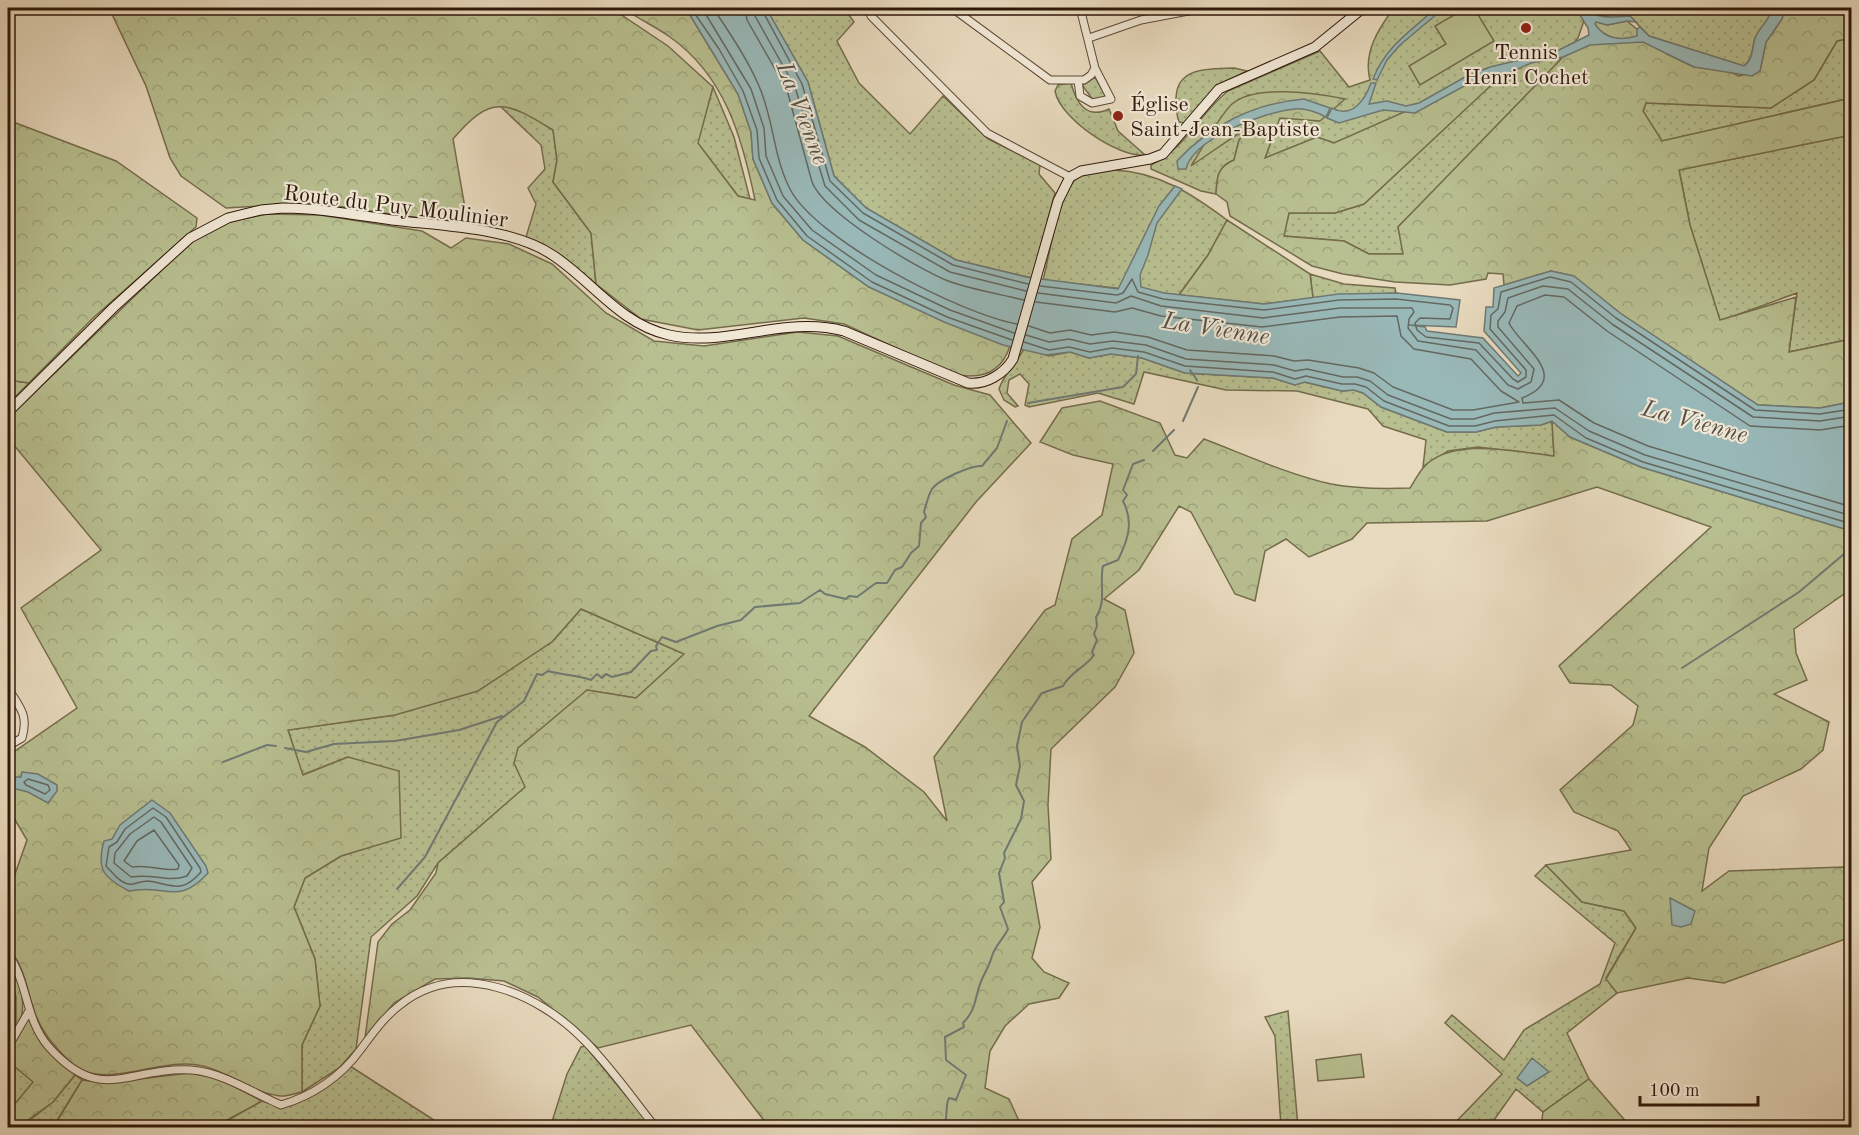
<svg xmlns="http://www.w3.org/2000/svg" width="1859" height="1135" font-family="'Old Standard TT',serif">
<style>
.grass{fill:url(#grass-dots);stroke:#746c4c;stroke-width:1.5}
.forest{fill:url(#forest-crowns);stroke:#746c4c;stroke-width:1.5}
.garden{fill:#b8bf90;stroke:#746c4c;stroke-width:1.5}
.water{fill:#99b9b9;stroke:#6f7973;stroke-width:1.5}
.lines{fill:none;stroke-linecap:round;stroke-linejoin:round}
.shore{stroke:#646861;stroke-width:1.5}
.stream{stroke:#6f7973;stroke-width:2}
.street-casing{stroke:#5d4836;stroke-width:9}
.secondary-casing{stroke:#2f1809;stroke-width:11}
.street{stroke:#f0e7d5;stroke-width:7}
.secondary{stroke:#f0e7d5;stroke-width:9}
.poi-dot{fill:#8f2418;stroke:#f0e7d5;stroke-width:2}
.labels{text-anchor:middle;stroke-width:4.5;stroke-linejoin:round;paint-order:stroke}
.poi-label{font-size:22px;fill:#2f1809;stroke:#f0e7d5}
.street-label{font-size:22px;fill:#2f1809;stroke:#f0e7d5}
.water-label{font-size:24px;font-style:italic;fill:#545047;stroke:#f0e7d5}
</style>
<defs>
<pattern id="grass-dots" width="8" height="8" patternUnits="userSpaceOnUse" patternTransform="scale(1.5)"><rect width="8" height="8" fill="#b8bf90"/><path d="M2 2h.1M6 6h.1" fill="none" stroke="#9ea37b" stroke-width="1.8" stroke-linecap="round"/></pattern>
<pattern id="forest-crowns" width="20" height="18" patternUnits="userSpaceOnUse" patternTransform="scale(1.5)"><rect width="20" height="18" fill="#b8bf90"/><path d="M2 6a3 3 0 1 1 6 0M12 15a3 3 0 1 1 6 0" fill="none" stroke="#9ea37b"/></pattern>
</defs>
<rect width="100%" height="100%" fill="#e8dabe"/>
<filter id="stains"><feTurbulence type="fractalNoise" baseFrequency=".00333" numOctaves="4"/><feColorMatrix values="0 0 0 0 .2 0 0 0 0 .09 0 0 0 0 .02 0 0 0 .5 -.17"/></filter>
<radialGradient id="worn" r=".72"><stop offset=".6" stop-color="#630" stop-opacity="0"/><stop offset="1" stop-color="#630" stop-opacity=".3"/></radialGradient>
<path class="grass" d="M766,8H797L799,10L801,8H844L854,22L837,41L859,83L910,134L943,96L988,139L1040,165L1039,174L1055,193L1032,278L956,260L866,208L834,176L808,82Z
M1394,8H1772C1770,21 1760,26 1755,38C1752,48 1753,59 1744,66L1649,36L1630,16L1618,19L1587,12L1578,38L1544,79L1398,227L1404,254H1369L1344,241L1283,236L1289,213H1335L1364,204L1499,77L1334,143L1317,137L1265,158L1280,117L1320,121L1248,95L1192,164L1255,123L1239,140L1234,160C1217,167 1217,177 1216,194L1201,191L1151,169V165C1185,149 1200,113 1228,91L1320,51L1349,87L1370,80C1363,53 1378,29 1394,8Z
M1851,38V98L1662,141L1643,112L1646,103L1771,108L1814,80L1837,41Z
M1234,68L1247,71L1219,85L1185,123L1179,122C1176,114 1176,107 1176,98C1177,66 1210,69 1234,68Z
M1095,77L1106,97L1093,100L1082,85Z
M1071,83C1076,102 1086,120 1109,109L1118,131L1145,155C1119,158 1060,119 1055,91L1058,85Z
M713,87L734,137L750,199L738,196L697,143Z
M500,106L518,108L553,130L557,160L553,182L591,233L596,284L554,251L526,237L536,204L528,188L545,169L541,145Z
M1851,135V339L1789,352L1797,293L1720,321L1690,225L1679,170Z
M1114,170C1159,172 1192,194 1227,220L1208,255L1179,295L1043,280C1050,254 1057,200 1074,181C1083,172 1102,172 1114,170Z
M1310,274L1344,284L1395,288L1396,293L1313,298Z
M1024,348L1049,356L1070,352L1089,358L1111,354L1142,358L1185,373L1273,378L1295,385L1304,382L1342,391L1354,390L1363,393L1381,407L1447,432H1476L1496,427L1541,425L1552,421L1554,456L1478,447L1448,451L1423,467L1426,440L1383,426L1368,409L1297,391L1226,390L1144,372L1134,404L1098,393L1029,407L1025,405L1029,384L1020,374L1009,380L1007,393L1018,406L1015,407L1004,400L999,389C1004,373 1017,364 1024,348Z
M8,380L29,383L8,404Z
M581,609L685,654L636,698L587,690L514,763L526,787L438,863L417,896L371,937L356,1049L339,1068L302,1092V1045L320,1006L315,959L294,907L305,878L341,856L401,837L348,757L302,775L288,730L395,715L552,642Z
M1546,865L1582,902L1624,911L1636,928L1606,978L1617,993L1567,1033L1589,1079L1543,1112L1516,1089L1489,1127H1451L1502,1074L1445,1023L1452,1015L1504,1060L1524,1030L1600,984L1615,943L1535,876Z
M1288,1011L1298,1127H1281L1275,1036L1265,1017Z
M585,1046L652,1127L550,1128L567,1074L581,1047Z
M8,1061L34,1082L8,1112Z
M350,1066L440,1124V1128H214L262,1101L281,1107Z
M75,1075L82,1080L53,1127L20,1128L53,1102Z"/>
<path class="forest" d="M109,8H611L668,46L713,87L698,143L738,196L755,200C742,137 725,76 670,37C655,26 638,19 623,8H680L690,15L738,94L751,132L753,159L772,203L803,240L869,287L1010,346C1001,374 980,380 953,374L844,324L804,318L698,330L641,319L596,284L591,233L553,182L557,160L553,130C506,101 491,94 453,139L468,225L315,203L226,208L181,176L170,158L146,86Z
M1785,8H1851V38L1837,41L1814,80L1771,108L1646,103L1643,111L1662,141L1851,98V135L1679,170L1690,225L1720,320L1796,297L1789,352L1851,339V402L1820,408L1758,405L1620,313L1573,276L1551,271L1504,285L1503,274L1488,273L1486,279L1450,285L1395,282L1343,274L1312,266L1230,216L1227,202L1216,194C1217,177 1217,167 1234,160L1239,140L1252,124L1191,166C1202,149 1219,116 1232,104C1254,84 1317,93 1345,99L1320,121L1280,118L1265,158L1317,137L1334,143L1463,86L1500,77L1364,204L1335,213H1289L1284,236L1344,241L1369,254H1403L1398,227L1563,57L1585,46L1596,21L1607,25L1627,21L1667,54L1694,67L1726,70L1739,76L1760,71L1766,42L1782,19Z
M8,120L116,161L197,218L196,227L93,318L29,383L8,380Z
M267,214L320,215L422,231L451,248L466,238L509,244L552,264L606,313L654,341L704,346L798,332L838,336L954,385L990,395L1031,443L976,502L809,716L865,747L924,792L947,821L934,757L1045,610L1055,605L1072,539L1102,515L1113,464L1073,455L1040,442L1062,408L1100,401L1160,423L1175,455L1187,458L1204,439C1246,455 1287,474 1331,484C1357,489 1384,489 1410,488C1414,482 1418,474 1423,468C1451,436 1517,452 1554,456L1552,421L1570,437L1641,467L1848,530L1851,529V589L1794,629L1796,653L1807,680L1774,694L1829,722L1823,750L1801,769L1743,796L1709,848L1702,891L1729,871L1844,867L1851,872V937L1724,983L1688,978L1617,993L1606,979L1636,928L1624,911L1582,902L1546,865L1631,850L1618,831L1574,812L1560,790L1633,725L1638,706L1611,685L1570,683L1559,666L1711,527L1597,487L1487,521L1367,523L1352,539L1309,557L1286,539L1265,551L1255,601L1235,594L1191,512L1179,506L1139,570L1104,599L1125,610L1134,653L1115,687L1051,749L1048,805L1051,859L1032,882L1040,927L1032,958L1044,972L1069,983L1059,998L1029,1004L1005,1026L990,1051L985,1088L1009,1099L1019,1121L1017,1127H769L691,1025L598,1048L538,997L504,981L468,978L435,979L394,1003L365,1038L378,942L392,924L410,910L436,873L438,863L525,787L514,763L518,748L587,690L636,698L684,654L581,609L552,642L478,691L395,715L288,730L303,775L348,757L399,771L401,838L341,856L305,878L294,907L315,959L320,1006L302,1045V1092C296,1093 286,1097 280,1096C253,1093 229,1072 203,1066C166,1057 127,1081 90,1073C81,1072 73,1065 67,1059C53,1045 40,1030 34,1010C26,988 25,966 8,948V894L27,840L8,808V756L77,708L21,608L101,550L8,438V418L191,242L228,222Z
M1227,220L1310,274L1313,298L1264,304L1179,295L1208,255Z
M8,961C25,982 30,1021 8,1040L16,1023V997Z
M28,1018L46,1047L75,1075L53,1102L18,1127L8,1120V1112L33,1082L8,1061V1046Z
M189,1073L218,1078L262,1101L214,1127L53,1128L82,1080L106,1083Z
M1589,1079L1629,1125L1627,1127H1541L1543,1112Z"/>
<path class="garden" d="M1466,8H1474L1494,41L1420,85L1409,66L1446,44L1435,26Z
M1361,1054L1364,1077L1318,1081L1316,1060Z"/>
<path class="water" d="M680,8H766L808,82L834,176L866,208L956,260L1026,277L1118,289L1159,206L1175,186L1182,189L1157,223L1148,255L1140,275L1141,287L1164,293L1264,304L1339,294L1397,293L1460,300L1456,327L1409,325L1425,327L1427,331L1483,338L1518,376L1521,373L1484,331L1486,307H1493L1494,288L1551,271L1574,276L1620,313L1758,405L1820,408L1851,402V529L1848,530L1641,467L1570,437L1552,421L1541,425L1496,427L1476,432H1447L1381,407L1363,393L1354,390L1342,391L1305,382L1295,385L1273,378L1185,373L1142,358L1111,354L1089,358L1070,352L1046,355L1003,345L944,322L869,287L803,240L772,203L753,159L751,132L738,94L690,15Z
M1436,8H1444L1400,45L1387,60L1377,80L1373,79C1386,46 1411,31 1436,8Z
M1584,8C1596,20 1616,17 1630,16L1636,22L1627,21L1607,25L1596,22L1595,24C1605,39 1620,41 1637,36V29L1640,27L1649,36L1744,66C1753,60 1752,48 1755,38C1760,26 1770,21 1772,8H1785L1782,19L1766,42L1760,71L1752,76L1694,67L1643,42L1590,45L1563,57L1531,63L1511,72L1466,85L1415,113L1383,110L1339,123L1327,118L1332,108C1352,119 1365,100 1371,83H1376L1369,104L1387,101L1406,106L1419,103L1465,77L1490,67L1557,51L1589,35L1588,28L1578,12Z
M1304,99L1330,108L1326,117C1316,112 1306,108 1295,109C1262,112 1193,139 1186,169H1178L1177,161C1210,125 1255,103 1304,99Z
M22,772L38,774L57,785V791L48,803L28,792L8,787V777H21Z
M152,800L170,813L206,866L208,873C177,907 165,883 129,891C104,878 96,870 104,841L112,839L120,825Z
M1670,898L1695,911L1691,924L1681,927L1672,925Z
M1532,1058L1549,1072L1527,1086L1517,1078Z"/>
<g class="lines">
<path class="shore" d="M691,8L719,49L743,91L757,130L759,158L777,200L807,236L872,282L947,317L1012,340
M702,8L751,89L764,128L766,156L783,196L812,230L876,275L950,310L1014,333
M713,8C729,32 747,58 759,86C774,120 773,156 790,189C816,240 961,314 1017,324
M745,8L747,20L787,90L812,182C824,213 916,268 948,281C966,288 1003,295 1024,300
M754,8L755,16L795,87L825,186L859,220L950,272L1026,291
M761,8L802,84L830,181L863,213L953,265L1028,284
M1040,286L1117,295L1123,293L1132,279L1138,292L1163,299L1264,310L1339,300L1396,299L1450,305L1453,308L1450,319L1420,318L1415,323L1417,330L1426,337L1479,343L1513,379L1518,382L1526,377V370L1490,329L1491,315L1498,309L1501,292L1550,277L1571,282L1616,318L1755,410L1820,414L1852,409
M1038,293L1116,303L1131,296L1161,306L1263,318L1340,308H1412L1414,312L1409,319L1408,328L1418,341L1476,350L1508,385L1518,389L1531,382L1534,369L1498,327V321L1505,312L1508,298L1543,286L1568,289L1612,324L1753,417L1820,421L1852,416
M1029,326L1050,333L1070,330L1091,335L1114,332L1148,337L1187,350L1274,356L1294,361L1308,360L1359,368L1374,373L1393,387L1453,410H1473L1519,402L1501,391L1471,359L1414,349L1401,336L1397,316L1340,317L1262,327L1161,316L1132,308L1115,312L1036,302
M1026,335L1049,342L1069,339L1090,344L1113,341L1146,345L1186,359L1274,365L1295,371L1307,369L1343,377H1357L1370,381L1388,395L1451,419H1474L1494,413L1555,408L1589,431L1645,455L1852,516
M1024,342L1049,350L1069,347L1090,352L1112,348L1144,352L1185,366L1273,372L1295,379L1306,376L1342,384H1355L1366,387L1384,401L1449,426H1475L1495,421L1554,415L1586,438L1643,462L1852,524
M1852,425L1820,430L1750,426L1607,331L1564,297L1545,295L1517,306L1509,323C1520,346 1574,378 1522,398L1523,403L1559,400L1594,423L1648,446L1852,507
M28,779L48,785L50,790L45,794L26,785L24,782Z
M153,808L166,817L200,868L201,872C181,895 172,884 148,881C143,881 138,883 133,884C122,886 113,873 106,866L109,847L117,842L125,829Z
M154,817L161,822L192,868L187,876C166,883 154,873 131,877L114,863L115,853L130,834Z
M154,830L179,865L178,869C164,872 151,864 132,867L124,861L137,841Z"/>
<path class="stream" d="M1190,370L1197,380
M1028,403L1123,387L1136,374L1138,356
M1183,421L1198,387
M1153,451L1174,430
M1682,668L1799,592L1844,554L1852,537
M285,748L306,752L334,744L395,741L459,730L502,716
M223,762L267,745L276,746
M397,889L425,857L497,722L524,701L537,674L542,675L548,671C562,675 576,675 591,680L597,674L602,678L606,674L612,677L631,672L651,651L657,650L656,646L662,637L676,642L717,626L741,620L755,607L800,603L820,590L825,594L846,599L849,596L857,597L876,583H887L895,570L902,567L911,553L919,546L921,523L926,517L924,512C926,505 928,496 932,489C938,480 971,465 982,466L997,448L1007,421
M944,1128C948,1118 945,1105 949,1098L956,1100L966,1075L946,1060L945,1037L964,1027L963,1023C978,1008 974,995 983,977C987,969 990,964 992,956C995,946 1004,938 1008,929L1000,907L1004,902L999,873L1005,858L1004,853L1021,819L1024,801L1016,785L1020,766L1017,746L1022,722L1042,693L1063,686C1071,671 1085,668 1094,655L1092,652L1097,640L1094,634L1097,626L1096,617C1107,601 1099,583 1103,566L1118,560C1128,540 1134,522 1123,501L1127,495L1123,490L1133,464L1144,460"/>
<defs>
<path id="street" d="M868,8L871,16L987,133L1070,177
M952,8L1050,80H1084L1091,75L1095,68L1080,8
M1089,38L1141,20L1204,8
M1078,80L1080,96L1092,103L1111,99L1095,68
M8,688C19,707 29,714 22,738L8,746
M8,954C28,982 25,1019 48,1046C101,1106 126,1067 191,1070C222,1072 253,1093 281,1105C312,1096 341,1077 361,1049C373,1033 384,1017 400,1005C458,958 538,993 584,1040C610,1066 633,1099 656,1128
M8,1043L11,1042L29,1011"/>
<path id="secondary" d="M8,412L113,308L190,238L228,218L261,210L283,208C320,208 356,215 392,220C441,226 512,227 554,256C593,282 620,324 669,335C728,348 783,315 844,331L968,383C986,385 1004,374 1013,359L1058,201L1070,177L1081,171L1150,159L1163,154L1219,89L1315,47L1363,8"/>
</defs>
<use href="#street" class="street-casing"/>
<use href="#secondary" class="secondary-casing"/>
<use href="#street" class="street"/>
<use href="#secondary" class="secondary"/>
</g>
<g class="poi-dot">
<circle cx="1526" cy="28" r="6"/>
<circle cx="1118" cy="116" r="6"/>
</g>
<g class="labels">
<g class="poi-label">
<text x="1526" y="59">Tennis<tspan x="1526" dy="25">Henri Cochet</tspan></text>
<text x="1130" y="111" text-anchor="start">Église<tspan x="1130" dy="25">Saint-Jean-Baptiste</tspan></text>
</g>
<g class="street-label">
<text transform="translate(396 205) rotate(7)" y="8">Route du Puy Moulinier</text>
</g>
<g class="water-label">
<text transform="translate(803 113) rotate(69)" y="8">La Vienne</text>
<text transform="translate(1216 328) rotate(9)" y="8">La Vienne</text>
<text transform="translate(1695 421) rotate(15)" y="8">La Vienne</text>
</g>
</g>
<rect width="1859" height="1135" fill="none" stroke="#e8dabe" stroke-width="30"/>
<rect x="9" y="9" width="1841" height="1117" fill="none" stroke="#2f1809" stroke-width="3"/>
<rect x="15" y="15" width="1829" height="1105" fill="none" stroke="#2f1809" stroke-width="1.5"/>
<path d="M1640 1096v9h118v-9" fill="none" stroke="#2f1809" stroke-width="3"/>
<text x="1649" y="1096" font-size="18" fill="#2f1809" stroke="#f0e7d5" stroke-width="4.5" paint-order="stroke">100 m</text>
<rect width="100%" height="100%" filter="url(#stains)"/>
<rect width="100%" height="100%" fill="url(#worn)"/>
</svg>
